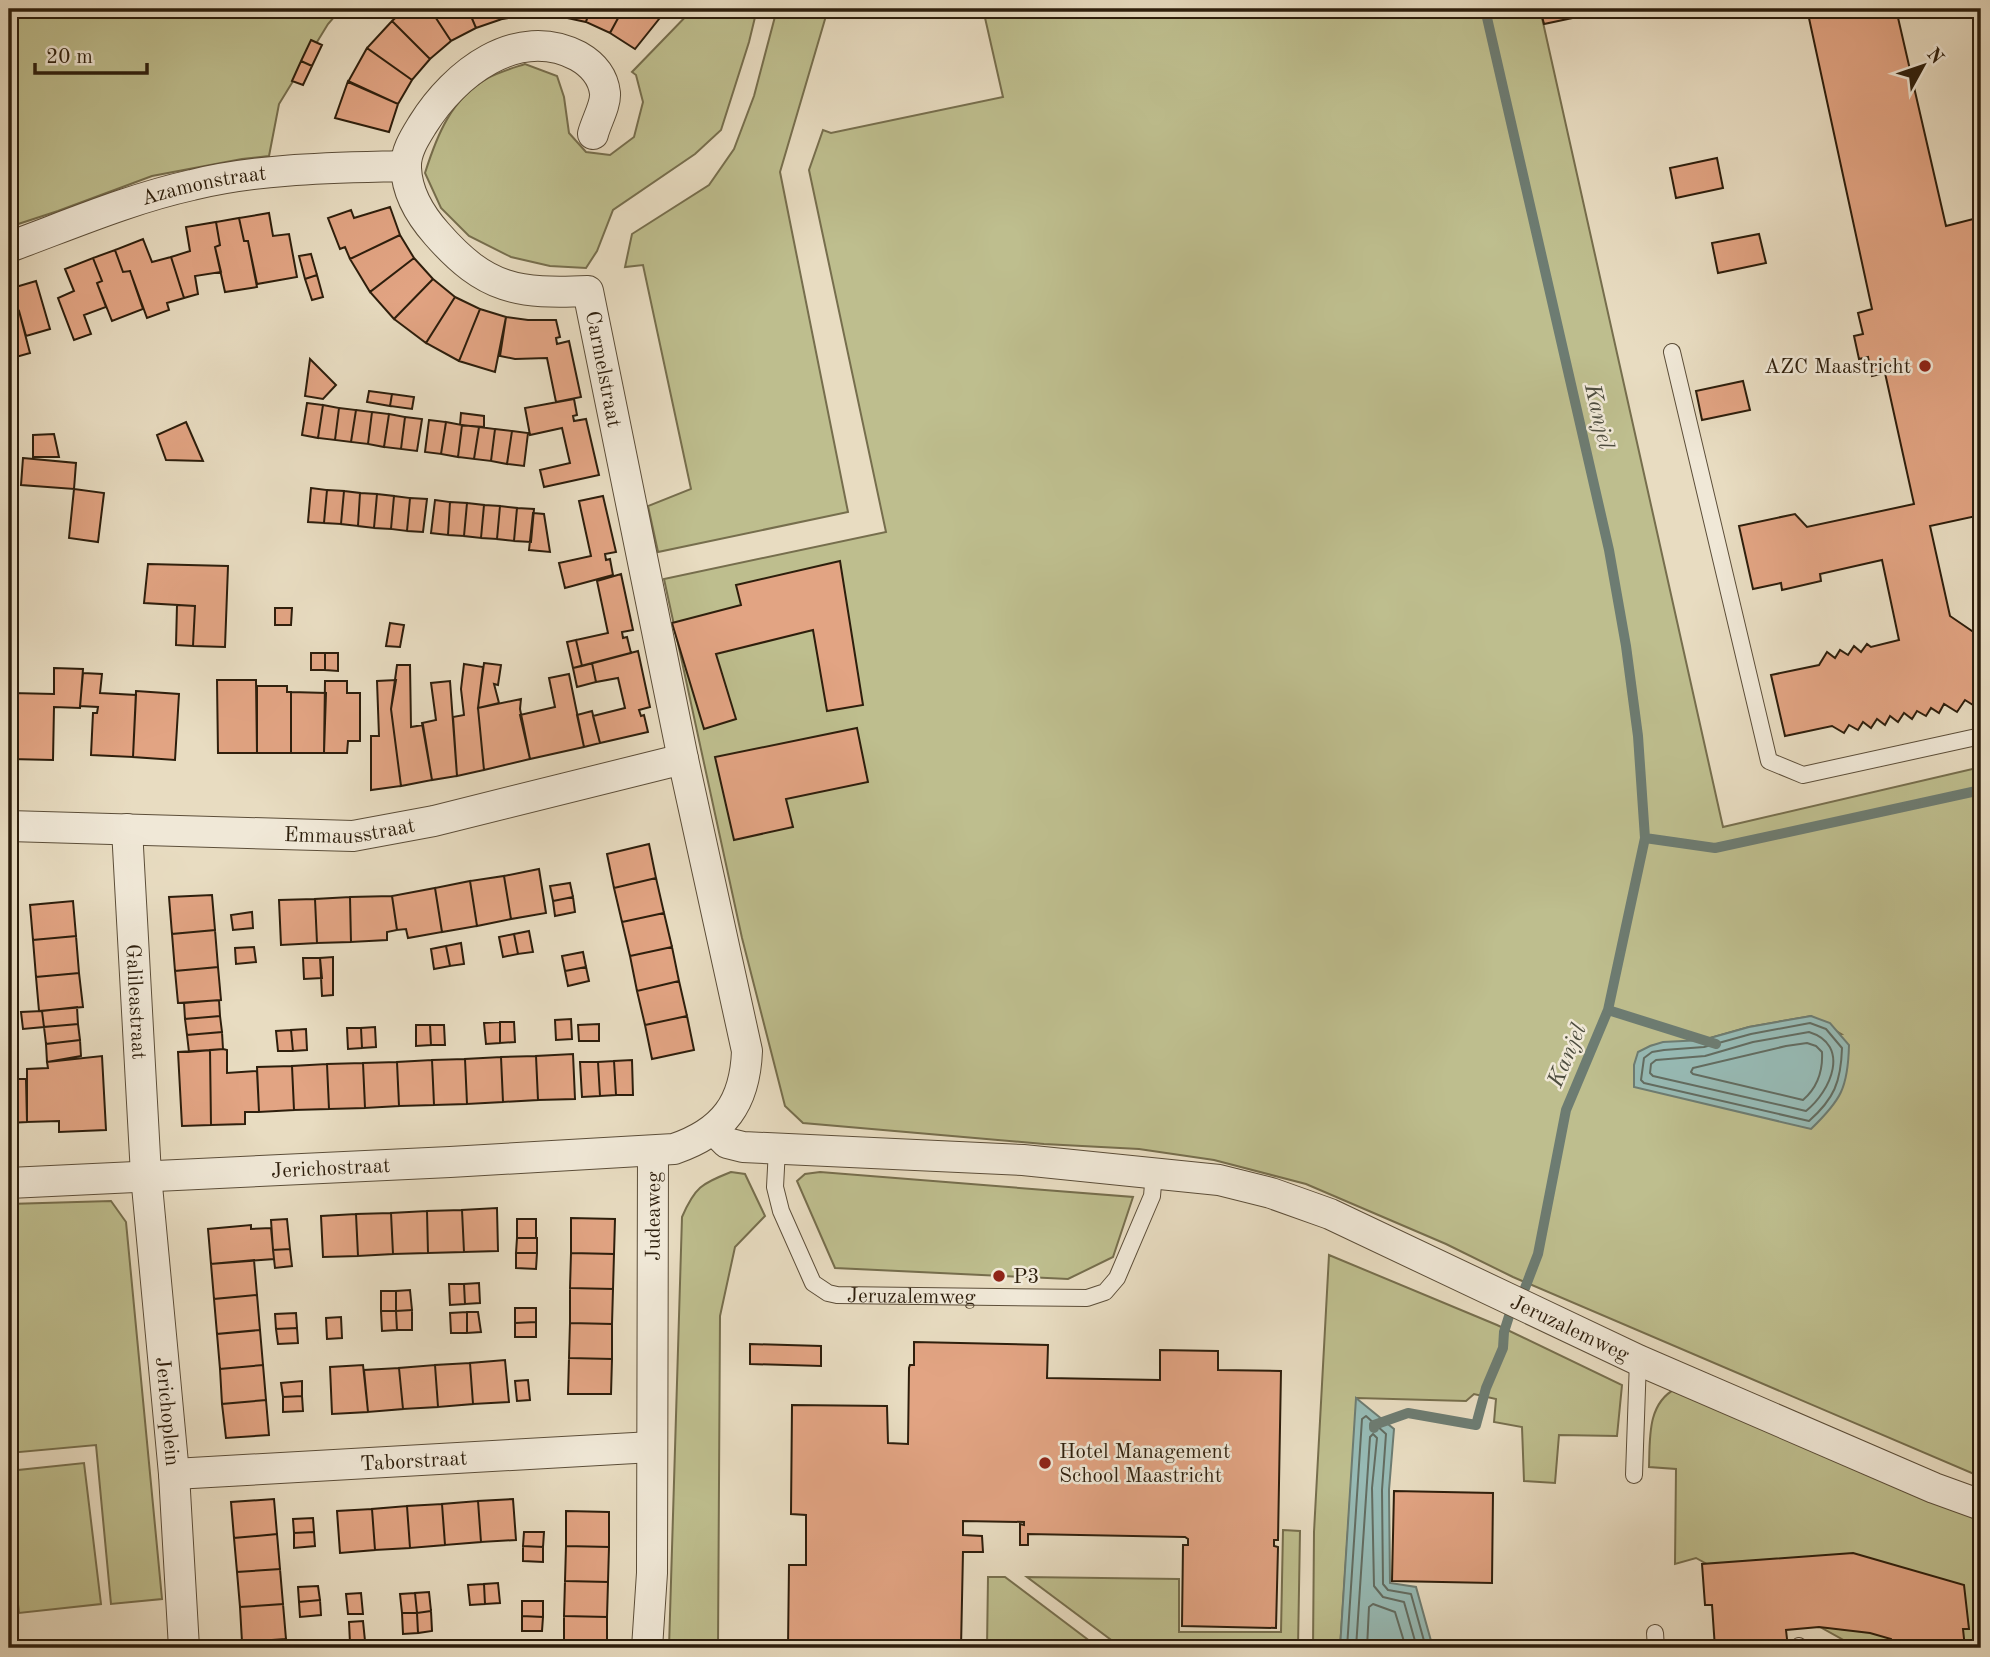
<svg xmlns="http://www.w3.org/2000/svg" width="1990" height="1657" font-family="'Old Standard TT',serif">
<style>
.green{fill:#bebe8e;stroke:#766e4d;stroke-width:2;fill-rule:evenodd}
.water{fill:#97bbb6;stroke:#6d7c72;stroke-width:2}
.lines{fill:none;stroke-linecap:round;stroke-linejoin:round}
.shore{stroke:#626c61;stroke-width:2}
.stream{stroke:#6d7c72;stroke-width:10}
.building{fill:#e2a483;stroke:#2d1e0c;stroke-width:2}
.service-casing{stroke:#5c4e39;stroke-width:18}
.minor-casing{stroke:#5c4e39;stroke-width:32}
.service{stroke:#f0e8d7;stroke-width:16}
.minor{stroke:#f0e8d7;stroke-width:30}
.poi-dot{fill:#8f2418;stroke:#f0e8d7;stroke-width:2.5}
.labels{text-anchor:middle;stroke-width:5;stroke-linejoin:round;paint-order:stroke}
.street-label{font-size:21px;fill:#2d1e0c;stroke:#f0e8d7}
.poi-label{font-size:21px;fill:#2d1e0c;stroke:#f0e8d7;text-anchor:start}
.water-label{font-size:23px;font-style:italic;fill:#4d4d3f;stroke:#f0e8d7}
</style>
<rect width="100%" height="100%" fill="#e8dcc1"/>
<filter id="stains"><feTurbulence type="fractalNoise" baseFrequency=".00286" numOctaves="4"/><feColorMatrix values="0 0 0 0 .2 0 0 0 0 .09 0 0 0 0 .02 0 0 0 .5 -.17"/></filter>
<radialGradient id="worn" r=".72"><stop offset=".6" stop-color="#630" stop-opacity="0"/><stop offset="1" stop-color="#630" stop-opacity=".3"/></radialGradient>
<path class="green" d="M9,9H341L328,24L279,104L269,156L242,159L152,176L58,211L9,227Z
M693,9H757L749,42L721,130L695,154L613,210L597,251L586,268L550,266L511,257L469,236L441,208L425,173C437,135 451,99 488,78C499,72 513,68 525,64L557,76L564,97L569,133L586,152L610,155L634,137L643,102L636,75L632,72Z
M777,9H828L780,172L848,512L658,552L648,506L691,489L643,265L625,267L632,234L709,185L734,149L754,96Z
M983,9H1540L1723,827L1981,767V1477L1513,1277L1446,1244L1306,1184L1214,1160L1139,1149L1044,1144L803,1123L785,1106L742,938L664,579L886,532L809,170L823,130L831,133L1003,97ZM1811,1016L1841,1034L1650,1046L1703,1040L1749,1027Z
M731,1172L745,1174L765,1216L735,1247L720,1316L718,1648H669L682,1217C695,1187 701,1184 731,1172Z
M820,1172L1133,1197L1113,1257L1068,1279L835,1268L797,1181L805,1174Z
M111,1201L126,1222L162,1599L111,1604L96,1445L9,1453V1204Z
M1329,1255L1497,1325L1622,1385L1617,1436L1559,1435L1555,1483L1524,1481L1522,1427L1494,1422L1496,1399L1474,1394L1466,1401L1357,1398L1340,1648H1313L1314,1532Z
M1675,1389L1981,1511V1648H1858L1696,1558L1675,1564L1676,1469L1649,1467C1650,1439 1647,1404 1675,1389Z
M84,1463L101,1604L19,1613L9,1526V1471Z
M1283,1530L1300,1531L1298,1648H1122L1027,1577L1179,1579V1632H1281Z
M988,1577H1005L1099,1648H987Z"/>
<path class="water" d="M1811,1016L1830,1023L1849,1045C1848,1088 1841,1100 1811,1129L1634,1087V1065L1638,1052L1650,1046L1663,1042L1703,1040L1749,1027Z
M1356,1398L1394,1429L1389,1490L1390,1583L1416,1587L1433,1648H1340Z"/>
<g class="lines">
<path class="shore" d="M1810,1023L1826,1029L1842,1048C1841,1082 1834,1099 1809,1121L1644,1083L1641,1080L1644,1058L1652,1052L1664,1050L1704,1047L1751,1034Z
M1809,1032C1851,1045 1831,1091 1806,1111L1653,1076L1650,1073L1651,1064L1656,1060L1705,1056L1753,1042Z
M1807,1043L1816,1046L1822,1052C1823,1071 1818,1087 1803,1100L1693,1074L1691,1072L1693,1068L1786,1046Z
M1347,1648L1362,1419L1366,1416L1386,1434L1382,1490L1383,1584L1388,1590L1411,1594L1426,1648
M1356,1648L1370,1437L1373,1434L1377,1438L1372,1488L1374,1586L1383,1597L1404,1602L1417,1648
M1367,1648L1369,1607L1373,1604L1395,1612L1406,1648"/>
<path class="stream" d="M1485,9L1609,550L1626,646L1638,736L1645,838L1608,1010L1566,1110L1538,1254L1525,1288
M1645,838L1715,848L1981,790
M1608,1010L1716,1044
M1374,1428V1425L1408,1413L1476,1425L1486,1388L1503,1348L1504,1332L1510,1313"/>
</g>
<path class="building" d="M405,9H430L451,41L430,59L392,21Z
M430,9H468L476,28L451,41Z
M468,9H500L502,19L476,28Z
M500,9H529V15L502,19Z
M529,9H559L558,16L529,15Z
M559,9H590L586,22L558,16Z
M590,9H623L610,33L586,22Z
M623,9H667L635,49L610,33Z
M1540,9H1615L1544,24Z
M1807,9H1896L1946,226L1981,217V515L1930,526L1950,616L1972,631L1981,629V699L1979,697L1973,705L1965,700L1957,712L1944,704L1939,713L1931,708L1926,716L1917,711L1912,719L1904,713L1898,722L1890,716L1885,725L1877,719L1871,728L1863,722L1858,730L1849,725L1844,733L1832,726L1785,736L1771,675L1819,665L1827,652L1835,658L1840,650L1848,655L1854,646L1861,652L1867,644L1871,647L1899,640L1882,560L1820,574L1821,581L1782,590L1781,583L1753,589L1739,526L1795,514L1807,527L1914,504L1885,373L1872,376L1868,357L1859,359L1854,336L1863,334L1858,313L1872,309Z
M392,21L430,59L412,80L367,48Z
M311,40L322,45L312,66L301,61Z
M367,48L412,80L398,104L348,82Z
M301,61L312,66L303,85L292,81Z
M348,81L398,104L389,132L335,118Z
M1717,158L1723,188L1676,198L1670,168Z
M390,207L400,235L350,259L345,247L340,249L328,218L351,210L354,218Z
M269,213L273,236L289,234L297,277L257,284L248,241H244L239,218Z
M239,218L244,241H248L257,287L225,292L215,247L220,245L216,222Z
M216,222L220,245L215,247L221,272L195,276L198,294L184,298L171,257L190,251L186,227Z
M1759,234L1766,263L1718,273L1712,243Z
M400,235L414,258L370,292L350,259Z
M143,239L152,262L171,257L184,298L167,303L169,310L147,318L130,271L123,272L115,250Z
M115,250L123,272L130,271L143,309L112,321L97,283L102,281L93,258Z
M311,254L317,275L305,279L299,256Z
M93,258L102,281L97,283L106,307L84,315L91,334L74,340L58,298L74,291L65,269Z
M414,258L433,279L394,319L370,292Z
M317,275L323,297L312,300L305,279Z
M433,279L455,297L426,343L394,319Z
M36,281L50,329L26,336L19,311L14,312L9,289Z
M9,293L14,312L19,311L30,353L9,359Z
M455,297L480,309L459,361L426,343Z
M480,309L506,317L495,372L459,361Z
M506,317L528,320H556L560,337L556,338L557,344L569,341L581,397L556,402L547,358L515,359L500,356Z
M310,359L336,385L323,399L305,396Z
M1743,381L1750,410L1702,420L1696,391Z
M369,391L392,394L390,406L367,402Z
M392,394L414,397L412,409L390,406Z
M574,399L577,415L573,416L574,421L586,419L599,475L544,487L540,470L570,463L562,428L530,435L525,408Z
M307,403L323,405L318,438L302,435Z
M323,405L339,408L335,440L318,438Z
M339,408L356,410L351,442L335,440Z
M356,410L372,412L368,444L351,442Z
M372,412L389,414L384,447L368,444Z
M461,413L484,416V427L460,425Z
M389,414L405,417L401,449L384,447Z
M405,417L422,419L417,451L401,449Z
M429,420L446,422L441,454L425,452Z
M186,422L203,461L166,460L157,435Z
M446,422L462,425L458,457L441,454Z
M462,425L479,427L474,459L458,457Z
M479,427L495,429L491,461L474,459Z
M495,429L512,431L507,464L491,461Z
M512,431L528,433L524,466L507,464Z
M54,434L59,457H33V435Z
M23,458L76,463L74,489L21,485Z
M311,488L327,490L324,523L308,522Z
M74,489L104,493L98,542L69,538Z
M327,490L344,491L341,524L324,523Z
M344,491L360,493L358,526L341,524Z
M360,493L377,494L374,528L358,526Z
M377,494L394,496L391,529L374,528Z
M394,496L410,498L407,531L391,529Z
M603,496L616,552L605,554L606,560L610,559L613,575L565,588L559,563L591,556L579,501Z
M410,498L427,499L423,532L407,531Z
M435,500L450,502L448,535L431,533Z
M450,502L467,503L464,536L448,535Z
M467,503L484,505L481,538L464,536Z
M484,505L500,506L497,539L481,538Z
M500,506L517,508L514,541L497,539Z
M517,508L534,509L531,542L514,541Z
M533,513L544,514L550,552L529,550Z
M840,561L863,705L827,711L813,630L716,654L736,719L704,729L672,623L741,605L736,585Z
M148,564L228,566L225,647L193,646L195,606L144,603Z
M621,574L633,630L622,632L623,638L627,637L631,653L582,666L576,640L608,633L597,581Z
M177,605L195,606L193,646L176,645Z
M275,608H292L291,625H275Z
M390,623L404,625L400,647L386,646Z
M576,640L582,666L573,668L567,642Z
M638,651L650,707L639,710L641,716L644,715L648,732L600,743L593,716L625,708L618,678L596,682L592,663Z
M311,653H325V670H311Z
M325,653H338V671L325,670Z
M484,663L501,665L498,685L494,684L499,703L478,708Z
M592,663L596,682L577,687L573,668Z
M464,664L483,667L478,708L484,770L457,776L453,717L464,715L461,689Z
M397,665H410L411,727L423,725L432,780L401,786L391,709Z
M54,668L83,669L80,708L54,707L53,760L11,759L12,693L54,694Z
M83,673L102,674L100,693L136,695L133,757L91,755L93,713H97L98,707L80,706Z
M569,674L584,747L530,759L520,715L555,707L549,678Z
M217,680H256L257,753H218Z
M396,680L391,709L401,786L371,790V736H379L377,681Z
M325,681H347V693H360V741H348L347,753H324Z
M450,681L457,776L432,780L422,723L436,720L431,683Z
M257,686H287V692H291V753H257Z
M136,691L179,694L175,760L133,757Z
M291,692L326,693L324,753H291Z
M521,699L520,709L530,759L484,770L478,708Z
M9,711H12L11,759H9Z
M592,711L600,743L584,747L577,715Z
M857,728L868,782L786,799L793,827L734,840L715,757Z
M649,844L656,878L614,888L607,854Z
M539,869L546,913L511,919L504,876Z
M504,876L511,919L477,926L470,881Z
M656,878L664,913L622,922L614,888Z
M470,881L477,926L442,932L435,888Z
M570,883L573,897L553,901L550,886Z
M435,888L442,932L408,938L406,929L397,930L392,896Z
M212,895L215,930L172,934L169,897Z
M392,896L397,930L387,932V940L351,942L350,897Z
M350,897L351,942L317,943L315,899Z
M573,897L575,912L555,916L553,901Z
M315,899L317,943L281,945L279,900Z
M73,901L76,936L33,940L30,905Z
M252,912L253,928L233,930L231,915Z
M664,913L672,947L630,956L622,922Z
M15,928L16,942L9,943V929Z
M215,930L218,967L175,971L172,934Z
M529,931L533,952L518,954L514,934Z
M514,934L518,954L503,957L499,937Z
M76,936L79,973L36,977L33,940Z
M16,942L17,957L9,958V943Z
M461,943L464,964L450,966L446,946Z
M446,946L450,966L434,969L431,949Z
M254,947L256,962L236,964L235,948Z
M672,947L679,981L637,991L630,956Z
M583,952L586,967L565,971L562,956Z
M333,957V995L322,996L320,958Z
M303,958H320L322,978L304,979Z
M218,967L221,1000L178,1003L175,971Z
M586,967L589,981L568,986L565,971Z
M79,973L83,1007L39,1011L36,977Z
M679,981L687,1016L645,1025L637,991Z
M219,1000L220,1016L185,1019L184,1003Z
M77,1007L78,1024L44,1027L42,1011Z
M42,1011L44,1027L23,1029L21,1012Z
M220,1016L222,1032L187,1035L185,1019Z
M687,1016L694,1050L652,1059L645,1025Z
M571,1019L572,1039L556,1040L555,1020Z
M500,1022H514L515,1042L500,1043Z
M500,1022V1043L486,1044L484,1023Z
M78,1024L80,1040L46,1044L44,1027Z
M599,1024V1041H579L578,1025Z
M416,1025H430L431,1045L416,1046Z
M430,1025H444L445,1045H431Z
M375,1027L376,1047L362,1048L361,1028Z
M347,1028H361L362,1048L348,1049Z
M306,1029L307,1050L293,1051L291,1030Z
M291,1030L293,1051H278L276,1031Z
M222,1032L223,1049L189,1052L187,1035Z
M80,1040L81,1056L47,1062L46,1044Z
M223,1049L227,1050V1073L257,1071L259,1112H245V1124L211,1125L210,1050Z
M210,1050L211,1125L182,1126L178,1052Z
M573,1054L575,1099L538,1100L536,1056Z
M102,1056L106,1130L59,1132V1121L27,1122V1069L48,1068L47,1062Z
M536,1056L538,1100L503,1102L501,1057Z
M501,1057L503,1102L467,1104L465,1059Z
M465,1059L467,1104L434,1105L432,1060Z
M432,1060L434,1105L399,1106L397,1062Z
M632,1060L633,1095H616L614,1061Z
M614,1061L616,1095L600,1096L598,1062Z
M397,1062L399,1106L365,1108L363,1063Z
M580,1062H598L600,1096L582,1097Z
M363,1063L365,1108L329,1109L327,1064Z
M327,1064L329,1109L294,1110L292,1066Z
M292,1066L294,1110L259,1112L257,1067Z
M9,1079H26L27,1122L9,1123Z
M497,1208L498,1251L464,1252L462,1210Z
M462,1210L464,1252L428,1253L427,1211Z
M427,1211L428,1253L393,1254L391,1213Z
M391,1213L393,1254L358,1256L356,1214Z
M356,1214L358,1256L323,1257L321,1216Z
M571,1218L615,1219L614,1254L571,1253Z
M287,1219L290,1249L273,1250L271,1220Z
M517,1219H536V1238H517Z
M251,1225V1229L271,1228L274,1259L211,1264L208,1229Z
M517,1238H537V1253H516Z
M290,1249L292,1266L275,1268L273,1250Z
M516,1253H537L536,1269L516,1268Z
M571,1253L614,1254L613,1289L570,1288Z
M254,1260L257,1295L214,1299L211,1264Z
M479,1283L480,1303L465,1304L464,1284Z
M449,1284H464L465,1304L450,1305Z
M570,1288L613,1289L612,1324L570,1323Z
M410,1290L412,1310L396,1311V1291Z
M381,1291H396V1311H381Z
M257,1295L260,1330L217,1334L214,1299Z
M515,1308H536V1322L515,1323Z
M412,1310V1330H397L396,1311Z
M381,1311H396L397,1330L382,1331Z
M467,1312H478L481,1332L467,1333Z
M467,1312V1333H451L450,1313Z
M296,1313L297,1328L276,1329L275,1314Z
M341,1317L342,1338L327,1339L326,1318Z
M536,1322V1337H515V1323Z
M570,1323L612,1324V1359L569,1358Z
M297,1328L298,1343L278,1344L276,1329Z
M260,1330L263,1365L220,1369L217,1334Z
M914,1342L1048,1345L1047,1378L1160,1380V1350L1218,1351V1370L1281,1371L1278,1540H1274V1546L1278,1547L1276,1628L1182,1626L1183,1545H1188V1539L1185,1537L1028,1534V1545H1020V1524L1024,1525V1522L963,1521V1535L982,1536L983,1552H963L961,1648H788L789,1565H806V1515L791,1514L792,1405L887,1406L888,1443L908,1444L909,1368L910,1365H914Z
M750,1344L821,1346V1366L750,1364Z
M569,1358L612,1359L611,1394H568Z
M505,1360L509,1402L473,1404L470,1363Z
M470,1363L473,1404L438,1407L435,1365Z
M263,1365L266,1400L222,1404L220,1369Z
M363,1365L368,1412L332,1414L330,1367Z
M435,1365L438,1407L403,1409L399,1368Z
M399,1368L403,1409L368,1412L364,1370Z
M528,1380L530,1400L517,1401L515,1381Z
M302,1381V1396L283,1397L281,1383Z
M302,1396L303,1411L283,1412V1397Z
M266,1400L269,1435L226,1438L222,1404Z
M1394,1491L1493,1493L1492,1583L1392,1581Z
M274,1499L277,1534L234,1538L231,1502Z
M513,1499L516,1540L481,1542L478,1501Z
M478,1501L481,1542L445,1545L442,1504Z
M442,1504L445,1545L410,1548L407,1506Z
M407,1506L410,1548L375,1550L372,1509Z
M372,1509L375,1550L340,1553L337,1511Z
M566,1511L609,1512V1547L566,1546Z
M313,1518L314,1532L294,1533L293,1519Z
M314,1532L315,1546L294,1548V1533Z
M524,1532H544L543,1547L523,1546Z
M277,1534L280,1569L237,1572L234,1538Z
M523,1546L543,1547V1562L523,1561Z
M566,1546L609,1547L608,1582L565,1581Z
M1853,1553L1964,1585L1969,1629H1963L1965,1648H1892L1891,1639L1870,1633L1819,1627L1786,1630L1788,1648H1715L1712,1605H1705L1702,1564Z
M280,1569L283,1604L240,1607L237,1572Z
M565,1581L608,1582L607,1617L564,1616Z
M498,1583L500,1603L485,1604L484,1584Z
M484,1584L485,1604L470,1605L468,1585Z
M318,1586L320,1600L299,1602L298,1587Z
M429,1592L431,1611L417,1613L415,1593Z
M361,1593L363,1614H348L346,1594Z
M415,1593L417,1613H402L400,1594Z
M320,1600L321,1615L300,1617L299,1602Z
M522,1601H543V1617L522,1616Z
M283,1604L286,1639L242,1642L240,1607Z
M431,1611L432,1631L418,1633L417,1613Z
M402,1613H417L418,1633L403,1634Z
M522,1616L543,1617L542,1631H522Z
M564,1616L607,1617V1648H564Z
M363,1621L365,1641L350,1643L349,1622Z
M286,1639V1648H243L242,1642Z"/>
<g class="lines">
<defs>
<g id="service">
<path d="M1672,352L1769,761L1803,775L1981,736"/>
<path id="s1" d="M777,1149L775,1187L781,1211L813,1283L828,1293L837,1295L1087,1298L1105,1292L1117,1278L1152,1196L1154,1173"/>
<path d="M1634,1475L1638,1360"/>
<path d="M1655,1633L1656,1648"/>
<path d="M1799,1646L1800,1648"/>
</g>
<g id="minor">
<path id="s2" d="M9,247C69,225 129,199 192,185C261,168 335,168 406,166"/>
<path id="s3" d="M9,826L353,836L434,821L683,759"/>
<path id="s4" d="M127,829L146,1175L174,1474L184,1648"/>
<path id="s5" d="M714,1130L727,1143L743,1147L1023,1160L1219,1180L1271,1193L1330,1214L1638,1360L1934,1488L1981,1505"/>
<path id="s6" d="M9,1183L450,1162L674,1149C724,1132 745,1103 747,1051L683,759L588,291C518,294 486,290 437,234C421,216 407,193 406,168C405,152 415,137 423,124C454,74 517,24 578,56C592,64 603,76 605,93C606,105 596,122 593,134"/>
<path id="s7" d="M174,1474L652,1447"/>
<path id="s8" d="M647,1648L652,1573L653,1152"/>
</g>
</defs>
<use href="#service" class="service-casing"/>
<use href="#minor" class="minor-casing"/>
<use href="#service" class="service"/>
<use href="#minor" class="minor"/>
</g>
<g class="poi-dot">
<circle cx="1925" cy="366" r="7"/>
<circle cx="999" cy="1276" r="7"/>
<circle cx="1045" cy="1463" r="7"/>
</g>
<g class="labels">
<g class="street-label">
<text dy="7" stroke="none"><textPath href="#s2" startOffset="205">Azamonstraat</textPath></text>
<text transform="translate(604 369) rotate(79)" y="7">Carmelstraat</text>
<text dy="7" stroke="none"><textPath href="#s3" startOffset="341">Emmausstraat</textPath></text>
<text dy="7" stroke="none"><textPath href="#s4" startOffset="173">Galileastraat</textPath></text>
<text dy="7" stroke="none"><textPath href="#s6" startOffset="322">Jerichostraat</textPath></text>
<text dy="7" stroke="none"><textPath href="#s8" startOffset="432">Judeaweg</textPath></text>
<text dy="7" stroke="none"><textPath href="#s1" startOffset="243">Jeruzalemweg</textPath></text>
<text dy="7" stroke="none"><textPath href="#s5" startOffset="894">Jeruzalemweg</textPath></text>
<text dy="7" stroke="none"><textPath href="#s4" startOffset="584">Jerichoplein</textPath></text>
<text dy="7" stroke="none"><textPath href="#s7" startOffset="240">Taborstraat</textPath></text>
</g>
<g class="poi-label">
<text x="1911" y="373" text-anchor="end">AZC Maastricht</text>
<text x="1013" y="1283">P3</text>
<text x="1059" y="1458">Hotel Management<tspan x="1059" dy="24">School Maastricht</tspan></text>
</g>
<g class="water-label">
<text transform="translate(1600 416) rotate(77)" y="8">Kanjel</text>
<text transform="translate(1566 1055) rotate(-67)" y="8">Kanjel</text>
</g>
</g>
<rect width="1990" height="1657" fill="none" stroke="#e8dcc1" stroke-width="35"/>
<rect x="10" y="10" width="1969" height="1636" fill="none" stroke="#2d1e0c" stroke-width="3.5"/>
<rect x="18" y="18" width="1955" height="1622" fill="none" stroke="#2d1e0c" stroke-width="2"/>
<g transform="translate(1923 66) rotate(50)" stroke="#f0e8d7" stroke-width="5" paint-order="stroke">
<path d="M0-5L12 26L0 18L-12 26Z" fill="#2d1e0c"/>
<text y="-10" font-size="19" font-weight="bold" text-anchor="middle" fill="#2d1e0c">N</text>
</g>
<path d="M35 63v10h112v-10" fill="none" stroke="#2d1e0c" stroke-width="3.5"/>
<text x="46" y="63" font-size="21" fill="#2d1e0c" stroke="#f0e8d7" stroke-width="5" paint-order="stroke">20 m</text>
<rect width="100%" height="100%" filter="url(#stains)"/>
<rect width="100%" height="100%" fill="url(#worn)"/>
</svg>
